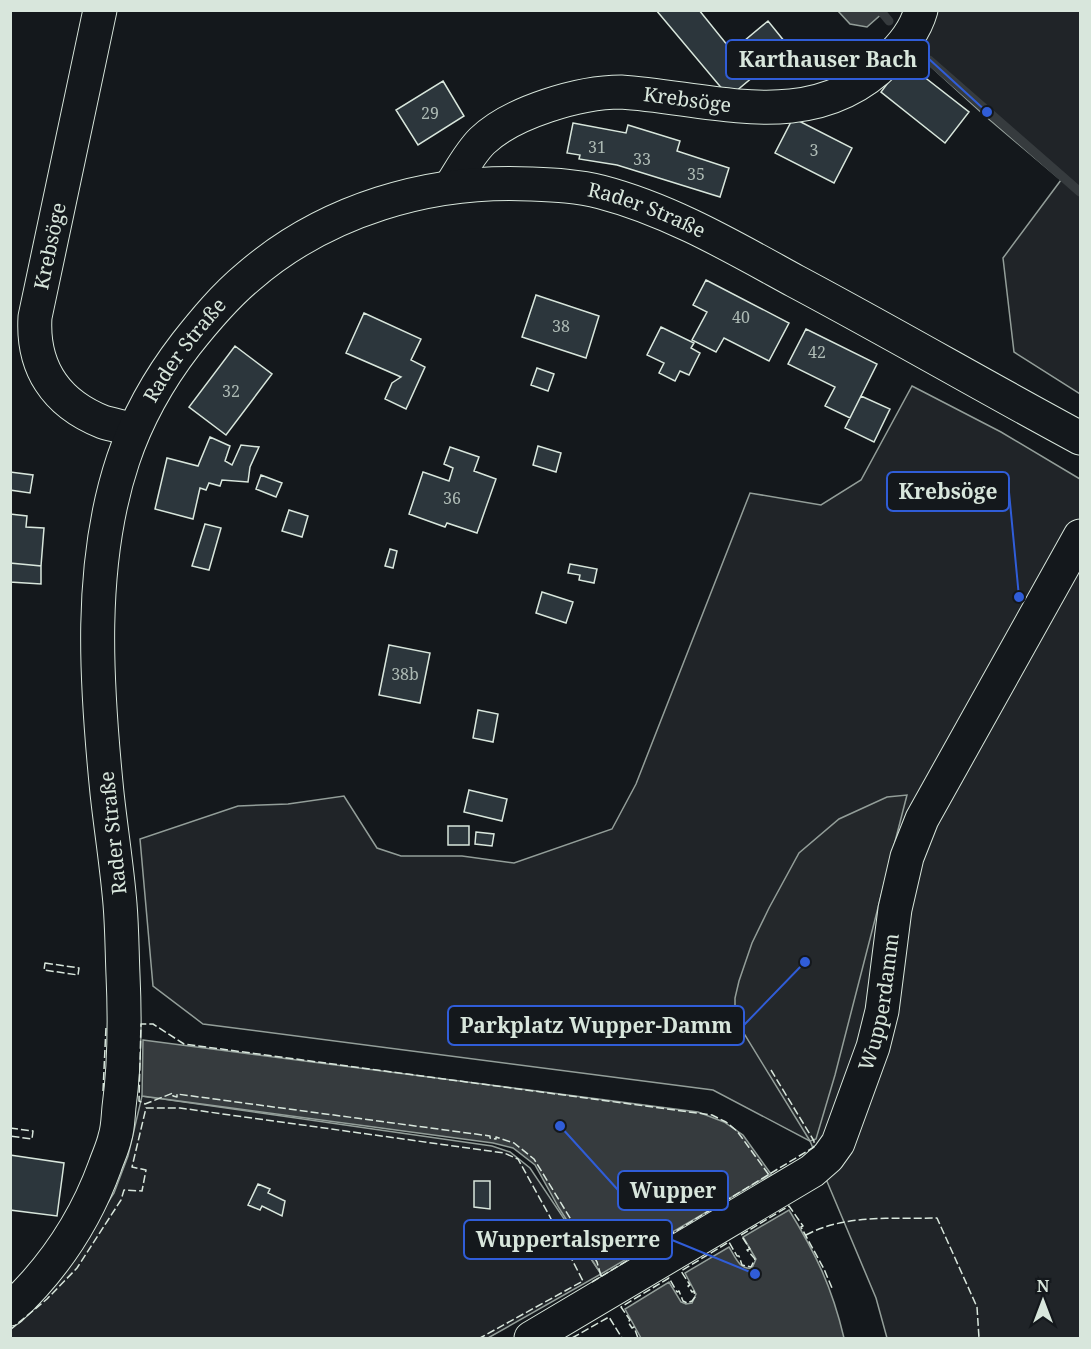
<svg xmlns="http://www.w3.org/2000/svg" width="1091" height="1349" font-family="'Noto Serif',serif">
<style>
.green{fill:#202428;stroke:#939e99;stroke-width:1.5}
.parking{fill:#24282b;stroke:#939e99;stroke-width:1.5}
.water{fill:#363b3e;stroke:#939e99;stroke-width:1.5}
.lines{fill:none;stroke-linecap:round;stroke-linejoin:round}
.stream{stroke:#363b3e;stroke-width:9}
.building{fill:#2c363c;stroke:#d8e6dc;stroke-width:1.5}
.minor-casing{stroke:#d8e6dc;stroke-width:35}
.minor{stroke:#14181c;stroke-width:33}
.fence{stroke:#d8e6dc;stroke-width:1.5;stroke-dasharray:8 3;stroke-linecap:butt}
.labels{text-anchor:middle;stroke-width:4.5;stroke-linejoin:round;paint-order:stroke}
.number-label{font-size:16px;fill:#adbab4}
.street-label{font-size:20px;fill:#d8e6dc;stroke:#14181c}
.leader{fill:none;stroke:#305dd8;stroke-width:2}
.callout-dot{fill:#305dd8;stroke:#14181c;stroke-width:2}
.callout{fill:#14181c;stroke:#305dd8;stroke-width:2}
.callout-label{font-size:21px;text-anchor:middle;font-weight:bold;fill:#d8e6dc}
</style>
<rect width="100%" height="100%" fill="#14181c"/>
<path class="green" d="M936,11H1080V394L1014,352L1003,258L1061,180L984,115L913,50Z
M912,386L1001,432L1080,479V1338H887L876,1298L810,1141L713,1090L203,1024L153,986L140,839L238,806L288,804L344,796L377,848L401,856H462L514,863L612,829L636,784L750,493L821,505L861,480Z
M142,1096L492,1146L510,1152L530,1168L601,1274L488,1338H11L10,1318L67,1266L114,1193L128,1156Z"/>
<path class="parking" d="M907,795L835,1075L816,1139L810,1141L740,1027L735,1016V998L739,981L752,943L769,908L799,853L839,819L887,797Z"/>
<path class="water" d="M838,11H885L867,27L850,24Z
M143,1040L698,1112L724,1122L743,1135L771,1174L601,1274L559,1208L535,1165L513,1148L493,1143L142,1096Z
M789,1210C816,1254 832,1287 844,1338H641L625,1309L669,1282L681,1302L686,1304L692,1303L696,1294L685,1273L729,1247C735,1256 739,1270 752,1268L756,1259L743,1237Z"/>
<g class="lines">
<path class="stream" d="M880,10L889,21
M929,60L1080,192"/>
</g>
<path class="building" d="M656,10H699L732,51L768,21L789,47L729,97Z
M899,68L909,76L914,69L969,112L945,143L881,92Z
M443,81L464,116L418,145L396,110Z
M793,118L852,148L834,183L775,153Z
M573,123L626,133L628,125L680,141L677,151L729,168L720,197L617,165L579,159L580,155L567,153Z
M706,280L789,323L769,361L724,338L716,352L692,340L707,312L693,305Z
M536,295L599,316L586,358L522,337Z
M364,313L421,339L411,360L425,367L406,409L385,399L392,383L401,377L346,353Z
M661,327L694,343L691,348L700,353L689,375L680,371L675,381L659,373L664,363L647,355Z
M806,329L877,364L850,418L825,406L835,387L788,364Z
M235,346L272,374L226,435L189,407Z
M537,368L554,374L548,391L531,385Z
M861,396L890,409L874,442L845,428Z
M210,437L230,446L225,461L232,465L241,445L259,447L250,467L248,482L222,480L220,486L209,483L206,490L200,488L193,519L155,509L167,458L198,466Z
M538,446L561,453L556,472L533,465Z
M450,447L479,457L474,471L496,479L477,533L447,523L445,527L409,514L423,472L449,481L453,468L444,464Z
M10,472L33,475L30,493L10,490Z
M261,475L282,483L276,497L256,489Z
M289,510L308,516L302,537L282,531Z
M10,514L27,516L26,527L44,528L41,566L10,563Z
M205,524L221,528L209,570L192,566Z
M390,549L397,551L393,568L385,566Z
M10,563L41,566V584L10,582Z
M570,564L597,569L594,583L579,580L580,575L568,573Z
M542,592L573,602L566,623L536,613Z
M389,645L430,653L420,703L379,695Z
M478,710L498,714L493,742L473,738Z
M469,790L507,799L502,821L464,812Z
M448,826H469V845H448Z
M476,832L494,834L492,846L475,844Z
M10,1155L64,1163L57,1216L10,1210Z
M474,1181H490V1209L474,1207Z
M258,1184L270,1189L268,1193L285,1201L282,1216L262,1206L260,1210L248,1205Z"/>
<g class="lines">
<defs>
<g id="minor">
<path d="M100,10L35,317C32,367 55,403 103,422C113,425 124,427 134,430"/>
<path id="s1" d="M450,187C460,172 469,154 482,141C512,112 580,92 621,92C713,98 813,137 888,60C903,45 915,31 921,10"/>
<path id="s2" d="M10,1309C53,1269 85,1221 105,1166C108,1157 113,1147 115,1137C118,1128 118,1117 119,1107C125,1063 125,1019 123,975C122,951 122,928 120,904C117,867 111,830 107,793C96,684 88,565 123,460C137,418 159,379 186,344C205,320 224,297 248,277C325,210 430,179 531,184C554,185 578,186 601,192C670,210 733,247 795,281C891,332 985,387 1080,438"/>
<path id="s3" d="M531,1338L812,1171L828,1157L838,1143L873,1047L882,1011L895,909L907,857L922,819L1080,536"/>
</g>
</defs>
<use href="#minor" class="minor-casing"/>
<use href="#minor" class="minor"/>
<path class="fence" d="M45,963L79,968L78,975L44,970Z
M103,1091L106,1027
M10,1128L33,1131L32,1139L10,1136
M806,1235C845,1214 894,1219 937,1218L977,1307L979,1338
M601,1276L597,1262L534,1159L514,1143L496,1137V1139L490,1138V1136L177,1094V1097L173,1096V1093L145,1104L139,1101L141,1024H153L184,1044L712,1115L726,1122L737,1131L769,1175
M592,1282L814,1147V1141L771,1070
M10,1330L47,1299L77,1268L121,1200L124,1190L142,1191L146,1170L132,1167L146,1108H180L504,1153L518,1159L549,1215L583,1281L480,1338
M572,1338L609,1317L622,1338
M638,1338L634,1327L632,1328L628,1322L630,1320L621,1307L669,1278L677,1292L679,1291L683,1301L687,1303L692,1301L695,1297L694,1291L692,1292L688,1286L690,1285L681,1271L729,1242L737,1256H739L742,1265L751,1267L755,1259L747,1250L750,1249L741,1235L789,1206L803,1226L801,1227L824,1269L832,1288"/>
</g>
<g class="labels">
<g class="number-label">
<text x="430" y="119">29</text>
<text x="597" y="153">31</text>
<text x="814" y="156">3</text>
<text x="642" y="165">33</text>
<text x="696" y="180">35</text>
<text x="741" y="323">40</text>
<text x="561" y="332">38</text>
<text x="817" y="358">42</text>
<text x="231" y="397">32</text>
<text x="452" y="504">36</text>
<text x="405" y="680">38b</text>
</g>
<g class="street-label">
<text dy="7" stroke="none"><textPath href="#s1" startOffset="273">Krebsöge</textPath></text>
<text dy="7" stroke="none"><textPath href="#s2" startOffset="1534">Rader Straße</textPath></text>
<text transform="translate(50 246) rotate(-78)" y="7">Krebsöge</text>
<text dy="7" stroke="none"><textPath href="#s2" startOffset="1012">Rader Straße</textPath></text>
<text transform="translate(113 833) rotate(-96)" y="7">Rader Straße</text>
<text dy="7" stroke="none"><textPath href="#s3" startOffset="513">Wupperdamm</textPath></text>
</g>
</g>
<path class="leader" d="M987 112L929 59M1019 597L1009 492M805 962L744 1025M560 1126L618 1190M755 1274L672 1240"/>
<g class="callout-dot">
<circle cx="987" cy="112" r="6"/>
<circle cx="1019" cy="597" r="6"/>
<circle cx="805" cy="962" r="6"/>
<circle cx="560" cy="1126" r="6"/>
<circle cx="755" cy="1274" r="6"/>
</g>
<g class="callout">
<rect x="726" y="40" width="203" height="39" rx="6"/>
<rect x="887" y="472" width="122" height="39" rx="6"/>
<rect x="448" y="1006" width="296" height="39" rx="6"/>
<rect x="618" y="1171" width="110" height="39" rx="6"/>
<rect x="464" y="1220" width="208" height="39" rx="6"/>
</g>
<g class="callout-label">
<text x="828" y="67">Karthauser Bach</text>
<text x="948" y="499">Krebsöge</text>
<text x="596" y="1033">Parkplatz Wupper-Damm</text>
<text x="673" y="1198">Wupper</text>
<text x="568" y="1247">Wuppertalsperre</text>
</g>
<rect width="1091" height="1349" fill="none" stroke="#d8e6dc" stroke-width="24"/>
<g transform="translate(1043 1301)" stroke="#14181c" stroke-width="4.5" paint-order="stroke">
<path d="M0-4.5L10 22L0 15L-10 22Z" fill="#d8e6dc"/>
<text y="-9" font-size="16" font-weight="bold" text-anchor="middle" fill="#d8e6dc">N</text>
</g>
</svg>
